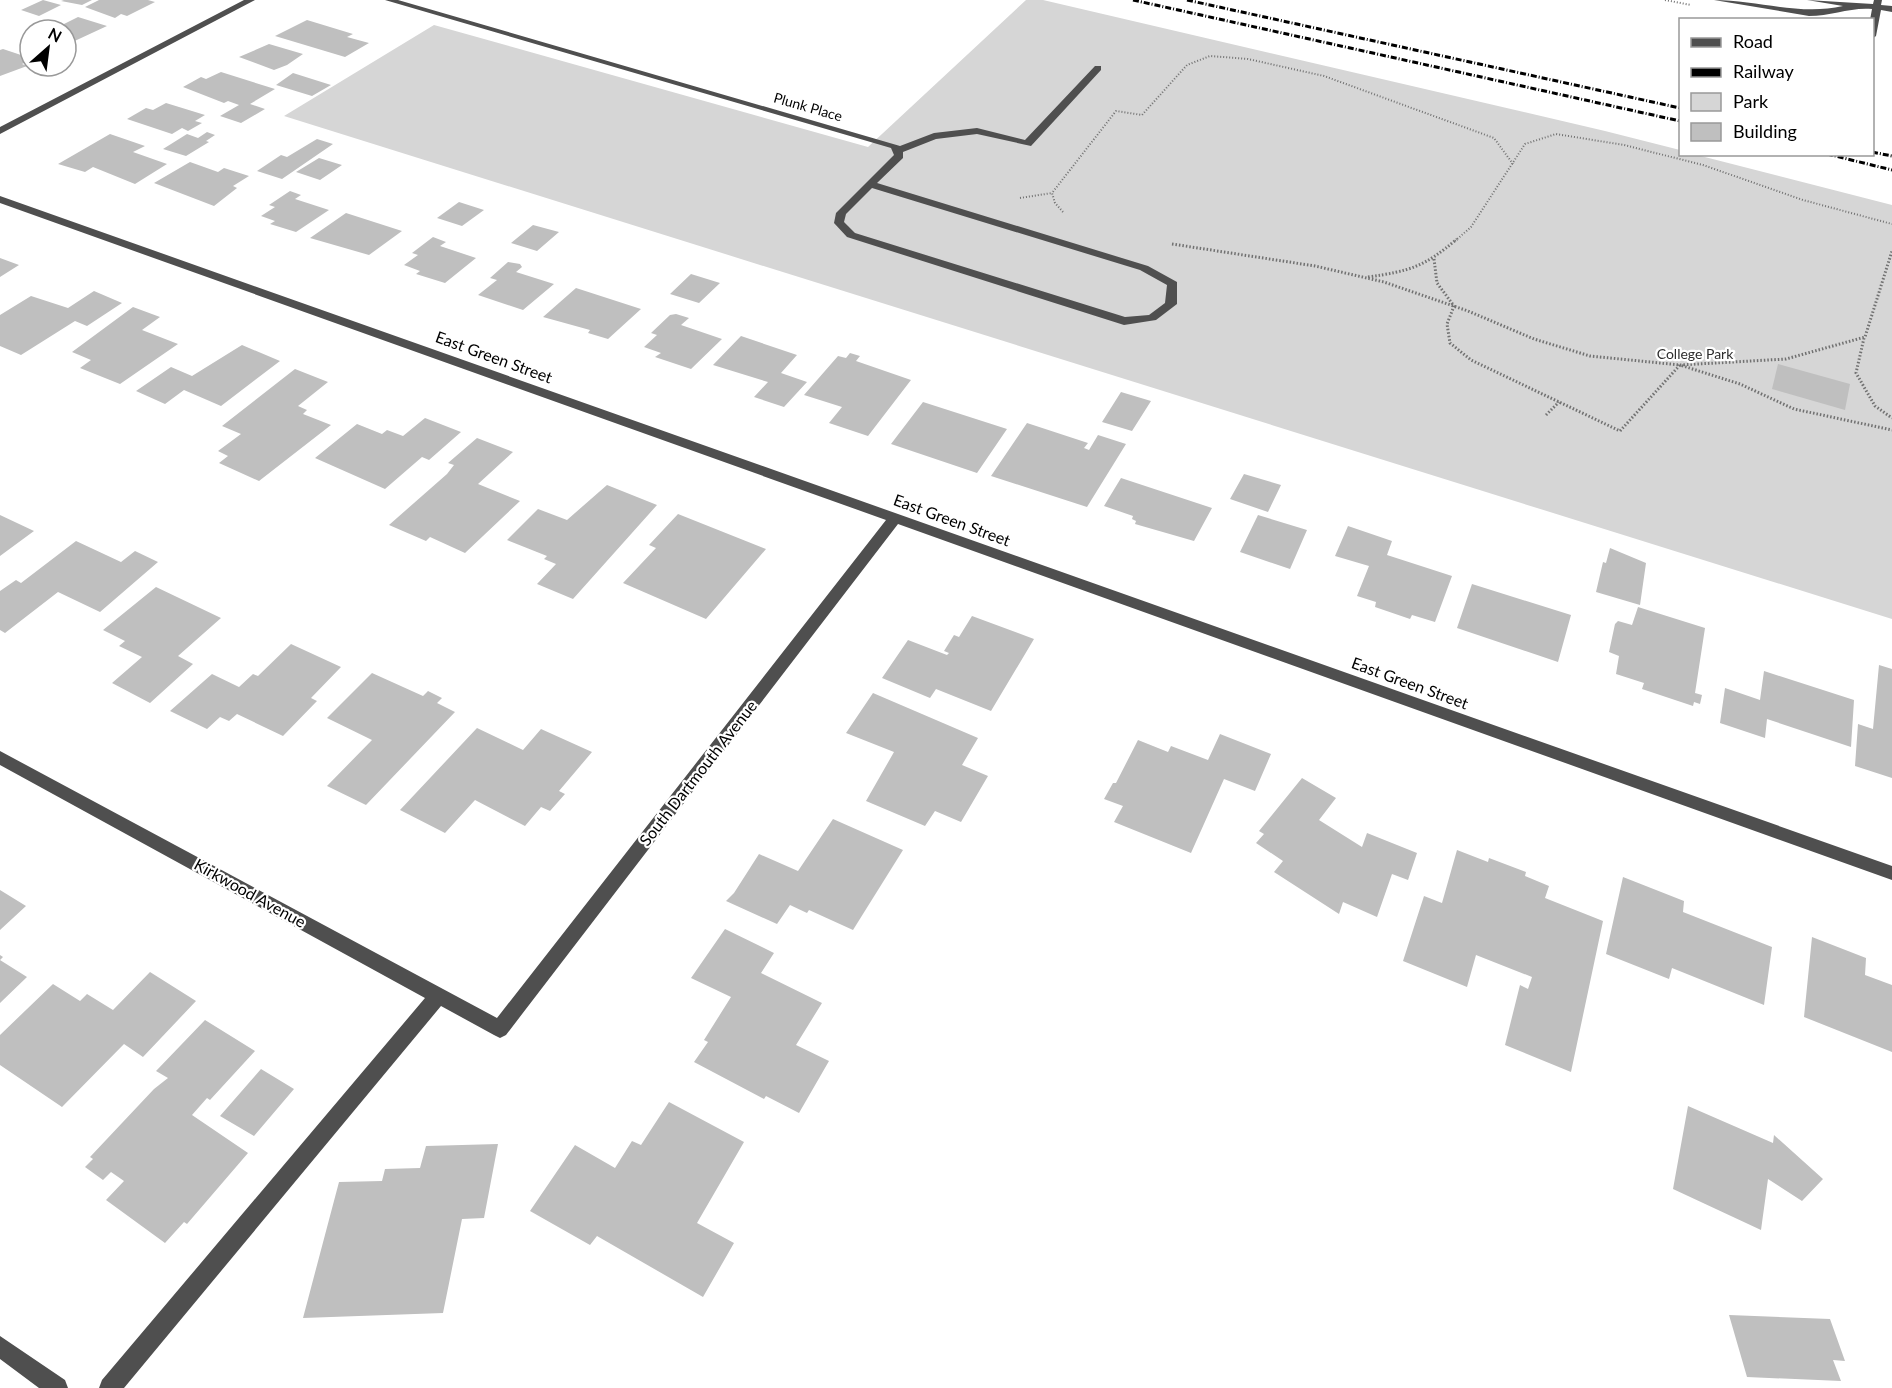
<svg xmlns="http://www.w3.org/2000/svg" width="1892" height="1388" font-family="Lato,sans-serif">
<style>
.green{fill:#d6d6d6}
.building{fill:#bfbfbf}
.lines{fill:none;stroke-linecap:round;stroke-linejoin:round}
.path-far1{stroke:#717171;stroke-width:2;stroke-dasharray:1 2;stroke-linecap:butt}
.path{stroke:#717171;stroke-width:3;stroke-dasharray:1.5 2;stroke-linecap:butt}
.minor{fill:#4f4f4f;fill-rule:evenodd}
.rail{stroke:#000;stroke-width:3;stroke-dasharray:6 2 1 2;stroke-linecap:butt}
.labels{text-anchor:middle;stroke-width:4.5;stroke-linejoin:round;paint-order:stroke}
.far-street-label{font-size:14px;fill:#000;stroke:#fff}
.far-park-label{font-size:14px;fill:#2d2d2d;stroke:#fff}
.street-label{font-size:16px;fill:#000;stroke:#fff}
</style>
<rect width="100%" height="100%" fill="#fff"/>
<path class="green" d="M1026,0H1043L1605,131L1680,150V154L1697,155L1892,205V619L284,116L434,25L868,147Z"/>
<path class="building" d="M43,0L61,5L39,16L21,10Z
M64,0H92L82,5L61,1Z
M99,0H148L155,2L127,16L121,14L115,18L85,7Z
M78,17L107,26L66,45V30H52Z
M307,20L353,34L347,37L369,43L345,57L275,36Z
M269,44L303,54L287,65L274,70L239,57Z
M3,49L30,58V60L22,64L27,66L0,76V50Z
M221,72L275,89L250,104L265,109L241,123L220,116L239,105L228,101L224,103L183,87L201,77L206,79Z
M293,73L331,85L312,96L276,85Z
M166,103L205,115L195,121L202,123L188,131L182,128L172,134L127,119L146,108L153,110Z
M207,132L215,135L206,141L209,142L186,156L163,149L187,134L198,138Z
M110,134L145,146L133,152L167,164L135,184L93,167L85,172L58,164Z
M317,139L333,144L282,179L257,171L281,155L287,157Z
M319,158L342,165L320,180L296,172Z
M190,162L218,172L224,168L249,176L233,186L237,188L214,206L154,183Z
M290,191L301,195L295,199L329,210L296,232L270,224L275,221L261,216L275,207L269,205Z
M459,202L484,210L462,226L437,218Z
M346,213L402,231L369,255L310,238Z
M533,225L559,232L537,251L511,243Z
M433,237L446,242L440,246L476,258L445,283L416,274L420,271L404,265L418,255L412,253Z
M0,258L19,265L0,277Z
M508,262L520,264L522,267L516,272L554,284L523,310L478,295L497,280L490,278Z
M691,274L720,283L699,303L670,294Z
M576,288L641,309L608,339L588,333L590,330L543,317Z
M94,291L122,303L87,326L75,321L21,355L0,346V315L31,296L68,308Z
M133,307L160,317L142,330L178,344L120,384L80,368L91,360L72,352Z
M676,314L689,318L681,325L722,339L691,369L655,357L661,353L644,347L657,335L651,333L670,315Z
M741,336L797,355L781,373L807,382L784,407L754,397L768,382L713,365Z
M242,345L280,361L221,406L184,390L165,404L136,391L171,367L192,376Z
M850,353L860,356L856,361L911,380L868,436L829,423L842,407L804,395L838,356L846,358Z
M1778,364L1850,384L1845,410L1772,389Z
M295,369L328,382L298,406L307,410L303,414L331,425L259,481L219,463L228,456L218,451L241,434L222,426Z
M1121,392L1151,401L1132,431L1102,422Z
M923,402L1007,429L977,473L891,444Z
M425,418L461,432L429,460L422,457L385,489L315,458L357,424L382,434L387,430L403,436Z
M1027,423L1088,443L1084,448L1089,450L1098,435L1126,444L1087,507L991,476Z
M477,438L513,452L478,484L520,501L465,553L430,537L426,541L389,525L447,474L454,465L448,463Z
M1244,474L1281,485L1268,512L1230,499Z
M1121,478L1212,508L1194,541L1135,524L1136,521L1132,519L1133,516L1104,506Z
M607,485L657,505L573,599L537,584L556,564L544,559L547,556L507,540L538,509L567,520Z
M678,514L766,549L706,619L623,583L656,548L649,545Z
M0,515L34,531L0,556Z
M1258,515L1307,530L1290,569L1240,552Z
M1348,526L1392,541L1387,555L1452,576L1435,622L1412,615L1410,619L1375,607L1376,602L1357,596L1369,566L1335,556Z
M76,541L121,562L135,551L158,562L100,612L58,592L5,633L0,630V591L16,580L21,583Z
M1610,548L1646,563L1640,605L1596,592L1603,562L1606,563Z
M1472,584L1571,615L1558,662L1457,628Z
M156,587L221,618L178,656L193,664L150,703L112,683L142,657L119,646L125,641L103,630Z
M1638,607L1705,628L1695,693L1702,695L1700,704L1694,702L1693,706L1642,689L1644,683L1616,674L1619,656L1609,652L1615,624L1618,621L1632,625Z
M972,616L1034,639L991,711L936,689L930,698L882,678L908,640L947,655L949,653L944,651L954,635L959,637Z
M291,644L341,667L311,698L317,701L283,736L237,714L229,721L220,717L207,729L170,711L212,674L239,687L253,674L258,676Z
M1879,665L1892,669V778L1855,766L1858,724L1873,729Z
M1764,671L1854,700L1851,747L1767,719L1765,738L1720,723L1725,688L1760,700Z
M372,673L423,696L428,691L442,698L437,703L455,712L366,805L327,786L372,740L327,718Z
M873,693L978,738L962,765L988,776L961,822L935,811L925,826L866,801L894,752L846,733Z
M477,728L523,750L541,729L592,752L559,791L565,794L550,811L541,807L525,826L475,800L445,833L400,810Z
M1220,734L1271,754L1255,791L1224,779L1191,853L1114,822L1123,806L1104,799L1113,783H1116L1138,740L1168,752L1171,746L1208,760Z
M1302,778L1336,798L1319,820L1362,847L1367,833L1417,853L1408,880L1392,874L1377,917L1343,902L1339,914L1274,872L1283,861L1256,843L1264,834L1259,831Z
M833,819L903,850L853,930L809,910L807,913L790,905L777,924L726,901L734,893L759,854L798,871Z
M1457,850L1488,862L1489,858L1526,872L1525,876L1549,886L1545,898L1603,921L1571,1072L1505,1045L1520,985L1528,989L1532,977L1476,955L1467,987L1403,961L1424,896L1442,903Z
M1623,877L1684,901L1683,912L1772,947L1764,1005L1672,968L1669,979L1606,954Z
M0,890L26,906L0,930Z
M725,929L774,953L761,973L822,1003L796,1045L829,1061L799,1113L766,1096L764,1099L694,1062L708,1042L704,1040L731,997L691,978Z
M1812,937L1866,958L1865,975L1892,985V1052L1804,1017Z
M0,955L3,957L0,960L27,977L0,1003Z
M150,972L196,1001L143,1057L124,1044L62,1107L0,1065V1035L53,984L80,1001L87,994L113,1010Z
M205,1020L255,1051L210,1100L207,1098L192,1115L248,1153L187,1224L184,1222L165,1243L106,1200L124,1181L111,1172L103,1180L85,1167L93,1159L90,1157L154,1089L168,1078L156,1071Z
M261,1069L294,1089L254,1136L220,1116Z
M669,1102L744,1142L697,1223L734,1243L703,1297L597,1236L590,1245L530,1211L575,1145L615,1168L632,1141L641,1145Z
M1688,1106L1773,1143L1774,1135L1823,1179L1802,1201L1768,1179L1761,1230L1673,1189Z
M498,1144L484,1218L462,1219L443,1313L303,1318L339,1182L382,1181L385,1169L420,1168L426,1146Z
M1729,1315L1830,1319L1845,1361L1833,1360L1841,1381L1747,1377Z"/>
<g class="lines">
<path class="path-far1" d="M1665,0L1691,5
M1020,198L1052,193
M1063,212L1055,203L1052,193L1116,111L1142,115L1187,65L1210,56L1248,59L1324,76L1494,138L1513,164
M1455,241L1471,227L1525,144L1556,134L1624,145L1703,165L1803,200L1892,224"/>
<path class="path" d="M1172,244L1315,266L1384,282L1468,311L1534,339L1590,356L1680,365L1786,359L1865,337L1892,251
M1434,259L1437,283L1454,306L1447,324L1450,343L1471,360L1620,431L1680,365L1740,384L1794,409L1892,430
M1368,277C1410,271 1424,267 1457,239
M1864,338L1856,373L1875,406L1892,418
M1546,415L1559,402"/>
<path class="minor" d="M244,0H255L0,134V127Z
M385,0H398L900,146L934,133L977,128L1025,140L1095,66H1101V70L1031,146L977,134L936,139L903,152V158L877,183L1148,266L1177,282V304L1156,320L1124,325L847,237L834,223L836,213L894,155L891,148ZM872,188L1140,270L1167,285L1165,303L1149,315L1125,317L855,233L844,222L846,214Z
M1714,0C1757,0 1800,16 1843,6L1807,0L1873,4L1874,0H1882L1881,5L1892,6V12L1881,10L1876,36L1872,39V20H1870L1872,9C1851,7 1831,16 1809,16Z
M0,196L1892,866V880L898,524L506,1035L500,1038L494,1035L441,1006L124,1388H99L102,1380L425,998L0,765V751L497,1018L886,520L0,203Z
M0,1336L65,1380L68,1388H39L0,1359Z"/>
<path class="rail" d="M1133,0L1680,121
M1187,0L1680,108
M1872,152L1892,156
M1827,154L1892,170"/>
</g>
<g class="labels">
<g class="far-street-label">
<text transform="translate(808 107) rotate(16)" y="5">Plunk Place</text>
</g>
<g class="far-park-label">
<text x="1695" y="359">College Park</text>
</g>
<g class="street-label">
<text transform="translate(494 357) rotate(20)" y="6">East Green Street</text>
<text transform="translate(952 520) rotate(20)" y="6">East Green Street</text>
<text transform="translate(1410 683) rotate(20)" y="6">East Green Street</text>
<text transform="translate(698 773) rotate(-52)" y="6">South Dartmouth Avenue</text>
<text transform="translate(250 893) rotate(29)" y="6">Kirkwood Avenue</text>
</g>
</g>
<rect x="1679" y="18" width="195" height="138" fill="#ffffff" stroke="#999999" stroke-width="1.5"/>
<rect x="1691" y="38" width="30" height="9" fill="#4f4f4f" stroke="#999999" stroke-width="1.5"/>
<text x="1733" y="48" font-size="18" fill="#000000">Road</text>
<rect x="1691" y="68" width="30" height="9" fill="#000000" stroke="#999999" stroke-width="1.5"/>
<text x="1733" y="78" font-size="18" fill="#000000">Railway</text>
<rect x="1691" y="93" width="30" height="18" fill="#d6d6d6" stroke="#999999" stroke-width="1.5"/>
<text x="1733" y="108" font-size="18" fill="#000000">Park</text>
<rect x="1691" y="123" width="30" height="18" fill="#bfbfbf" stroke="#999999" stroke-width="1.5"/>
<text x="1733" y="138" font-size="18" fill="#000000">Building</text>
<g transform="translate(48 48) rotate(28)"><circle r="28" fill="#ffffff" stroke="#999999" stroke-width="1.5"/>
<path d="M0-4.5L10 22L0 15L-10 22Z" fill="#000000"/>
<text y="-9" font-size="16" font-weight="bold" text-anchor="middle" fill="#000000">N</text>
</g>
</svg>
